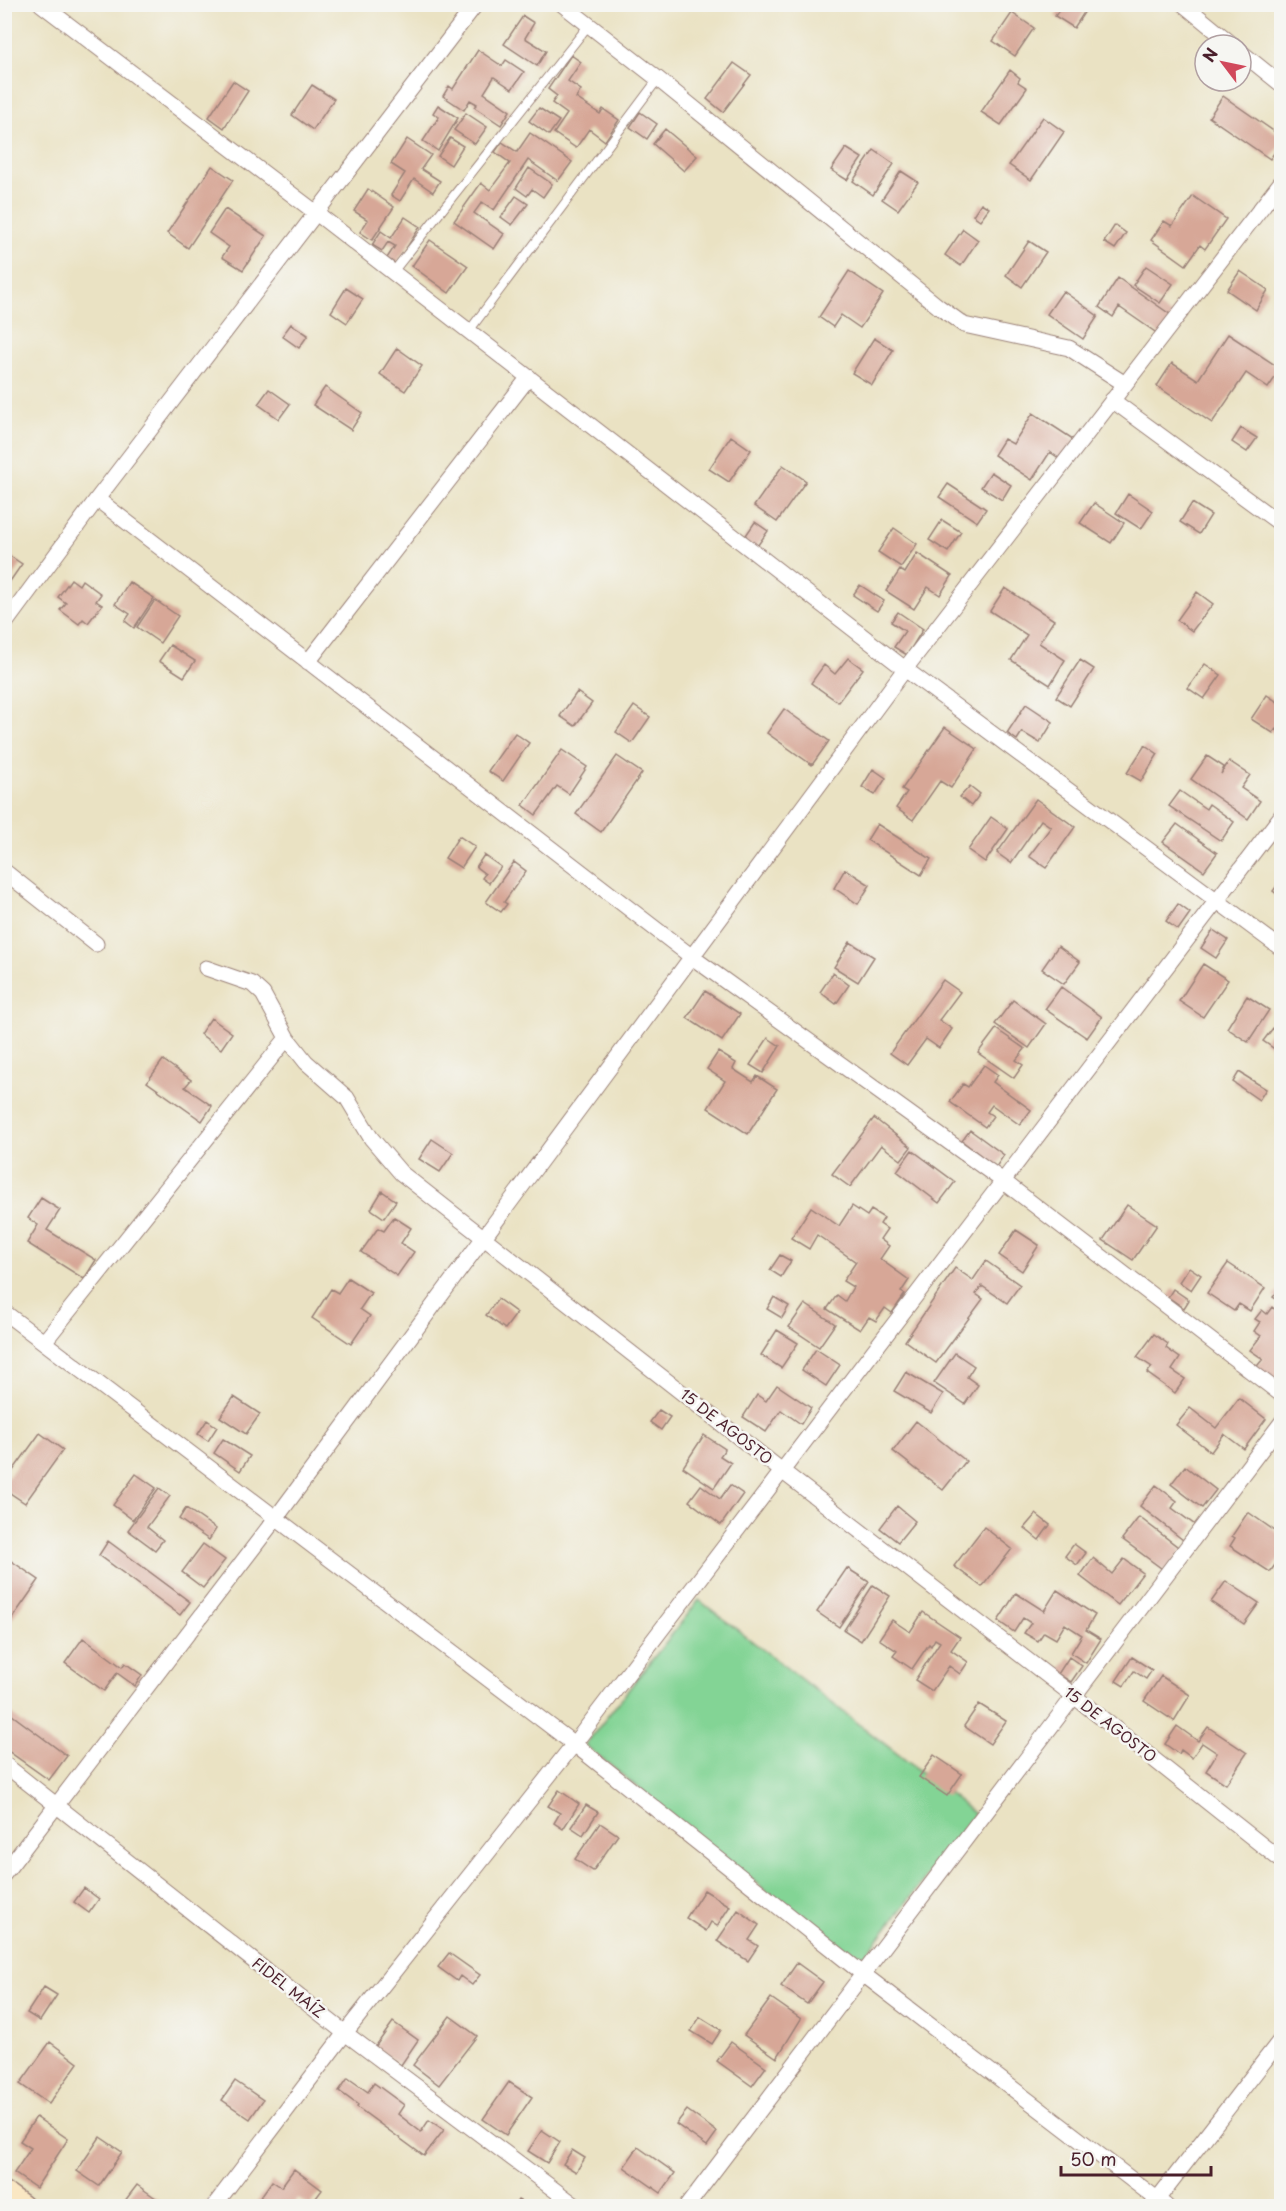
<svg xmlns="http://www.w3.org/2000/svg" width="1286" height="2211" font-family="'Playpen Sans',sans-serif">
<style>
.green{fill:#83d495;stroke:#667a60;stroke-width:1.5}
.building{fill:#d7a797}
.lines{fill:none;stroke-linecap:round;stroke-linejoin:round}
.lane-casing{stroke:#9a8077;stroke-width:10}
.street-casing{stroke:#9a8077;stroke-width:17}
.secondary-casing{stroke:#9a8077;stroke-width:25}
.lane{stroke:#fff;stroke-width:8}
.street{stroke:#fff;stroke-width:15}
.secondary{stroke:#fae7c3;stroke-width:22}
.labels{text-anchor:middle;stroke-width:5;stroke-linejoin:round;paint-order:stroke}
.street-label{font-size:15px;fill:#4a1f2b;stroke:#f6f6f2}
</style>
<rect width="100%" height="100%" fill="#f6f6f2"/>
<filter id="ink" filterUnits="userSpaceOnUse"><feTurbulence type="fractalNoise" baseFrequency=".0167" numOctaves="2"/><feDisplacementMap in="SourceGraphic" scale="12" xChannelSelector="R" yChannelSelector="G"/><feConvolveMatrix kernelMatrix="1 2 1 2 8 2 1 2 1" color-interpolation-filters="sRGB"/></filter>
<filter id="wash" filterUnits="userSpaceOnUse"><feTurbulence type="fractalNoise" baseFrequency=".008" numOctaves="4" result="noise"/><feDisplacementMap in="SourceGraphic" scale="24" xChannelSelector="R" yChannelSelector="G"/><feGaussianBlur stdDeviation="1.35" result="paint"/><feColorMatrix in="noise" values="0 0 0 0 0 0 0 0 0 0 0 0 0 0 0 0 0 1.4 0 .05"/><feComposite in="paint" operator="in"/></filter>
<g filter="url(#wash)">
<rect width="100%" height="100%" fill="#eae2c3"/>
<path class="green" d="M699,1600L975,1814L858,1965L585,1745Z"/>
<g id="blocks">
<path class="building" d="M1063,4H1082L1087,8L1074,28L1055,16Z
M1012,13L1034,28L1015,56L993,41Z
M523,16L534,23L525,38L546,51L537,66L504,44Z
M478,50L502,66L506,60L524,72L512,89L494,77L484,93L510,111L501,125L474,107L477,104L470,100L464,110L443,96L449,86L453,89Z
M571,55L581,62L568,81L581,90L576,98L600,114L603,109L619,120L605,141L589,129L576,148L554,133L567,114L552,103L557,96L548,89Z
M734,63L751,75L723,112L707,99Z
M1010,70L1020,78L1018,82L1027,88L1001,125L981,112Z
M233,81L248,91L224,128L209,117Z
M312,85L334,99L313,130L292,115Z
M1223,96L1282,137V142L1270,159L1209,117Z
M438,105L458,118L438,151L423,141L439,117L433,113Z
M539,108L559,121L549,135L529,121Z
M640,112L657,124L647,139L630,127Z
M466,113L487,127L475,144L454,130Z
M1043,117L1064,132L1031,180L1009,165Z
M665,129L697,156L684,171L653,144Z
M530,133L572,162L558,181L528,160L494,210L482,202L474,213L504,234L494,249L454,221L481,183L490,190L510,163L495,152L502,142L517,152Z
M450,138L463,146L451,165L438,156Z
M407,139L431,155L421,169L440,181L433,192L414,179L400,201L391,195L405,173L391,164Z
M846,148L862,158L847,180L831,170Z
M874,150L894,164L873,195L853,181Z
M212,166L233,180L188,248L167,233Z
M529,168L552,184L543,197L532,189L527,196L516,188Z
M901,171L918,182L898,210L882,199Z
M368,189L394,207L372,240L360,232L368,220L354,211Z
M516,196L528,204L512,225L501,217Z
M1193,196L1226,219L1205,249L1200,245L1186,265L1151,240L1164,221L1172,226Z
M981,203L989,208L980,220L973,215Z
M225,209L266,236L243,270L222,257L229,247L209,233Z
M405,217L420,227L396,264L387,258L395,246L388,242L382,251L372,245L381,231L391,238Z
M1115,225L1126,233L1115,249L1104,242Z
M963,229L978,240L961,266L945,255Z
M430,240L468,266L449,293L412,266Z
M1029,241L1046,252L1022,287L1006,275Z
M1146,266L1173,284L1160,303L1133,285Z
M849,271L883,294L860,328L841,315L833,327L819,317Z
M1240,271L1268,290L1256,310L1227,290Z
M1118,278L1174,317L1161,336L1119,307L1113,317L1099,307Z
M346,288L363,299L347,323L331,312Z
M1063,291L1098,316L1083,339L1047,314Z
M291,324L308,335L299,348L282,336Z
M1228,334L1281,369L1268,388L1246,373L1212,423L1157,386L1172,363L1198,380Z
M874,338L893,350L872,385L852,373Z
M397,348L422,366L405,391L380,374Z
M325,387L362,413L351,430L313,405Z
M269,389L290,404L279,419L258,404Z
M1033,413L1076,441L1063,461L1050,452L1032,480L994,455L1004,439L1013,444Z
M1241,428L1257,438L1247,452L1232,442Z
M731,436L751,450L729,482L709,469Z
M783,465L806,481L777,522L754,506Z
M991,472L1011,485L1002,500L981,487Z
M948,484L986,509L977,522L939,497Z
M1128,494L1153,511L1141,529L1116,513Z
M1094,503L1124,523L1111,543L1080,523Z
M1192,503L1211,515L1199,534L1180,522Z
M942,520L961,532L948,552L929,540Z
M755,522L768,531L755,549L742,541Z
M894,528L917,544L901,567L878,552Z
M4,552L22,564L4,590Z
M917,553L952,576L940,595L928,587L914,609L886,591L900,570L905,573Z
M71,579L79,585L82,580L101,594L96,601L102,605L88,623L83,619L79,624L60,610L66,603L58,597Z
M129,582L154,598L134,628L125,621L130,614L115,604Z
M860,585L884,601L877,611L853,595Z
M1005,588L1054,620L1039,643L1065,660L1050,685L1011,660L1027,635L990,611Z
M1197,592L1213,604L1192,631L1177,620Z
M155,600L178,616L160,643L137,627Z
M898,612L923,629L907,655L894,647L905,631L891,622Z
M170,645L195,661L184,677L159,661Z
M848,658L863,669L838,702L811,683L824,665L835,674Z
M1080,660L1094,669L1070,706L1056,697Z
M1205,664L1221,675L1204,699L1188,688Z
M577,692L592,703L575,726L560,716Z
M1267,695L1282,705V732L1276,729L1273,733L1251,719Z
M1026,704L1053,722L1040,743L1022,732L1017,740L1007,733Z
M634,706L650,717L632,743L616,732Z
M784,709L829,741L812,765L767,733Z
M945,727L977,749L951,788L940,781L913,820L896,808L907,792L902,789Z
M515,733L529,743L503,781L488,771Z
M1145,745L1158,754L1141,781L1127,773Z
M562,750L587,767L569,794L557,786L536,815L523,805Z
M617,756L642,773L601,832L576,814Z
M1207,756L1224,767L1221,774L1229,761L1250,775L1241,788L1260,801L1248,819L1191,779Z
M873,769L886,778L875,795L862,787Z
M970,786L980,794L971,806L960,797Z
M1180,791L1206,809L1209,804L1234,822L1221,841L1169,806Z
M1036,799L1075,827L1046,868L1029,856L1051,827L1041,820L1011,863L997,853Z
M991,817L1008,829L985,862L968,850Z
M877,824L931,859L921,875L867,840Z
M1177,824L1217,853L1204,871L1163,842Z
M459,836L475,847L461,868L445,858Z
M484,855L501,867L489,883L482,878L485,874L476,867Z
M514,862L526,871L504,902L507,904L501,912L486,902Z
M845,869L870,885L858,904L834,888Z
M1282,879V898L1273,891Z
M1178,904L1190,913L1178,930L1166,921Z
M1213,930L1228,940L1216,958L1201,948Z
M850,942L874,957L858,982L834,967Z
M1058,946L1080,962L1064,984L1042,969Z
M1203,964L1228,980L1203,1017L1179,1001Z
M833,973L849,985L836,1004L820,992Z
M943,980L960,992L939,1020L952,1029L939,1048L926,1039L907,1065L890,1053Z
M1061,987L1102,1017L1087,1038L1045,1009Z
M705,991L740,1014L722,1041L687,1018Z
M1247,996L1269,1010L1248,1042L1227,1028Z
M1013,1000L1046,1024L1029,1048L995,1024Z
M211,1018L232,1033L221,1049L200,1034Z
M1273,1028L1282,1035V1054L1263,1041Z
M996,1029L1025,1049L1016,1060L1023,1065L1014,1078L978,1053Z
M768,1038L780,1046L763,1073L750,1065Z
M718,1052L736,1063L733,1069L753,1082L757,1076L777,1089L748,1134L708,1108L725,1081L707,1069Z
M163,1060L191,1080L185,1087L212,1106L202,1121L147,1082Z
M984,1065L998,1075L993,1082L1031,1110L1020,1125L992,1105L987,1112L993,1116L985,1127L950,1102L963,1084L968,1087Z
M1239,1072L1266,1089L1259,1100L1233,1082Z
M874,1118L911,1147L901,1160L881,1145L850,1187L832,1174Z
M970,1130L1004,1155L996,1167L962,1141Z
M432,1139L453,1153L440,1172L419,1159Z
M912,1150L955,1182L939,1203L897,1171Z
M382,1191L396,1201L384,1218L371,1209Z
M41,1198L60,1210L47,1230L96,1260L84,1279L27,1243L38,1225L28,1218Z
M1127,1205L1157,1225L1133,1260L1103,1240Z
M852,1206L867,1216L871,1210L884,1218L880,1224L887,1229L880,1239L889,1246L880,1259L909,1280L901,1292L905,1294L892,1313L885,1308L876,1321L869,1317L860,1330L827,1309L837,1295L845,1301L853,1287L843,1281L856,1262L817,1235L809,1249L791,1238L811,1207L839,1226Z
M394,1217L411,1228L401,1243L414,1252L397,1276L361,1252L378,1228L384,1231Z
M1016,1230L1039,1245L1022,1271L999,1255Z
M780,1255L791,1261L781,1277L770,1270Z
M986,1261L1020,1285L1007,1303L982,1286L976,1294L983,1299L936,1363L905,1341L955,1268L973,1280Z
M1228,1263L1265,1288L1250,1311L1239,1304L1234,1311L1207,1293Z
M1189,1267L1201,1275L1191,1290L1179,1282Z
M348,1278L371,1293L360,1309L370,1316L351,1344L312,1318L331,1289L338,1293Z
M1282,1286V1303L1273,1297Z
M1173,1289L1189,1300L1184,1308L1168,1297Z
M774,1297L789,1306L782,1318L767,1309Z
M498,1299L517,1313L505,1329L486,1315Z
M805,1304L835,1324L819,1347L789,1327Z
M1272,1307L1282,1315V1388L1253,1371L1263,1359L1250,1350L1261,1336L1254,1331L1260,1322L1255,1319L1262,1310L1267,1314Z
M777,1330L798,1343L781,1368L761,1355Z
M1154,1334L1168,1344L1166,1348L1180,1358L1172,1370L1185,1379L1175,1393L1147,1373L1152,1367L1137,1357Z
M816,1349L840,1365L826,1386L802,1370Z
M955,1353L974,1366L967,1377L978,1385L965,1404L934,1383Z
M906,1372L943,1394L931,1413L894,1391Z
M777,1385L811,1408L801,1424L781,1410L766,1432L743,1417L757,1395L766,1401Z
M234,1397L260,1414L246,1434L220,1417Z
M1239,1398L1266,1419L1244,1449L1224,1434L1211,1452L1176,1425L1190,1408L1216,1428Z
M659,1410L670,1417L661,1430L650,1422Z
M207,1420L217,1427L208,1441L198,1434Z
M916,1421L966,1461L943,1490L893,1451Z
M40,1433L63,1450L25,1503L4,1489V1483Z
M704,1435L725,1449L720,1456L731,1463L714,1488L683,1467Z
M223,1439L250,1456L240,1471L214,1453Z
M1185,1466L1216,1490L1202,1508L1171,1484Z
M136,1474L156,1488L133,1520L113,1505Z
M701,1485L720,1499L730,1485L743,1494L721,1525L689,1501Z
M1156,1485L1177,1501L1172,1508L1195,1525L1183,1540L1140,1506Z
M159,1488L170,1496L147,1527L163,1540L155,1550L128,1530Z
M897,1506L915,1521L898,1542L880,1528Z
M186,1508L216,1529L209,1540L179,1519Z
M1248,1512L1282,1536V1559L1280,1558L1270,1572L1230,1546L1235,1538L1232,1536Z
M1036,1514L1050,1525L1039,1540L1024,1528Z
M1139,1517L1182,1550L1165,1571L1122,1539Z
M984,1527L1012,1549L982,1587L954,1566Z
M108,1541L190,1602L180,1615L99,1555Z
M203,1544L225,1560L203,1588L182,1572Z
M1074,1544L1086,1553L1077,1565L1065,1556Z
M4,1556L39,1580L4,1630Z
M1093,1558L1112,1574L1124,1559L1143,1573L1118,1605L1080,1576Z
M847,1568L869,1582L839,1627L817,1612Z
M1226,1581L1259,1603L1244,1624L1211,1602Z
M873,1585L890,1596L861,1641L844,1630Z
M1057,1590L1095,1615L1086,1630L1101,1639L1086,1663L1071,1653L1082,1635L1065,1624L1056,1639L1044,1632L1038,1641L1024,1633L1031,1623L1023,1618L1014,1632L998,1621L1016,1593L1044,1611Z
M923,1612L960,1637L951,1650L968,1662L960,1674L949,1666L932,1691L915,1680L940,1642L935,1639L931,1646L929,1644L912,1669L893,1656L897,1651L879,1639L892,1620L910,1632Z
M83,1638L122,1667L125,1663L142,1675L135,1686L117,1673L104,1691L65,1663Z
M1069,1657L1082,1666L1071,1682L1058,1674Z
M1132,1657L1152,1670L1146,1679L1134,1671L1124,1686L1116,1681Z
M1161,1676L1190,1695L1174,1721L1144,1701Z
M979,1704L1006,1721L990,1744L964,1726Z
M4,1709L67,1756L49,1780L4,1748Z
M1177,1726L1198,1741L1208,1727L1247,1753L1226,1784L1206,1771L1217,1753L1202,1743L1192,1758L1181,1750L1179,1754L1165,1744Z
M934,1755L962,1774L947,1796L919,1777Z
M559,1790L579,1804L563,1829L554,1823L560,1813L548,1806Z
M586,1805L598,1812L583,1835L571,1827Z
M600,1823L618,1835L593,1871L575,1859Z
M84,1888L99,1899L89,1913L74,1902Z
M704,1890L730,1906L717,1926L711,1922L706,1931L686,1918Z
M738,1910L759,1925L749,1940L758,1946L748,1961L717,1941Z
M449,1953L480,1975L472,1985L460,1976L457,1981L438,1967Z
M797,1963L823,1982L807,2004L781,1986Z
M44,1987L57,1995L40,2021L27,2013Z
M771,1998L801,2019L777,2058L744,2035Z
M450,2016L477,2036L439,2085L413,2065Z
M700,2017L721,2030L712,2044L691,2031Z
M393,2022L418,2040L401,2065L375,2047Z
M50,2042L78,2063L49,2104L20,2084Z
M731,2042L766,2067L752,2086L717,2061Z
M348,2078L368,2092L374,2083L404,2105L398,2114L421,2132L429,2120L444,2130L424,2156L357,2107L358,2105L339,2091Z
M235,2081L263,2100L250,2119L222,2100Z
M509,2082L532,2097L506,2135L483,2119Z
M687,2110L717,2132L707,2146L676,2124Z
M36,2117L68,2139L36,2188L14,2173L31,2148L20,2141Z
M542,2130L560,2142L547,2163L528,2151Z
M100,2137L122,2152L99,2186L77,2171Z
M638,2147L675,2173L661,2193L624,2167Z
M572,2150L585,2158L576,2172L563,2164Z
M294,2169L322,2190L310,2206L298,2199L293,2206H254L272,2181L281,2187Z
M137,2185L167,2206H121Z
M518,2200L529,2206H514Z"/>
</g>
</g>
<g filter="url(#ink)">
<use href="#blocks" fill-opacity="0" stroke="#9a8077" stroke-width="1.5"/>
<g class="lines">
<defs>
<path id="lane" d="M393,272L588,26
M469,331L658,79"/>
<path id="street" d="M41,4L315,212L905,669L1282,949
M562,4L658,79L939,307L964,325L1069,348L1125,384
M1183,4L1233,45
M1241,52L1282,85
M1112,400L1282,525
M97,499L692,957L1003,1181L1282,1395
M4,625L97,499L476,4
M308,662L529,377
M4,871L96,944
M206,968L252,984L263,994L287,1038L306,1062L347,1098L371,1138L401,1173L782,1471L1074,1696L1282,1861
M4,1312L574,1744L863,1974L1166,2206
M44,1342L287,1038
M4,1764L345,2033L576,2206
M4,1874L276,1518L905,669L1282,181
M214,2206L345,2033L574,1744L1282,815
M687,2206L1282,1422
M1152,2206L1282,2038"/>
<path id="secondary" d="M4,2193L22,2206"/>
</defs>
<use href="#lane" class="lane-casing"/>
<use href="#street" class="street-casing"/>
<use href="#secondary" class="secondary-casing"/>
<use href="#lane" class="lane"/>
<use href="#street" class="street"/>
<use href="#secondary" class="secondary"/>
</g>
</g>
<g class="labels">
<g class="street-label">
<text transform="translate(726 1427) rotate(38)" y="5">15 DE AGOSTO</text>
<text transform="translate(1110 1725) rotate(38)" y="5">15 DE AGOSTO</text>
<text transform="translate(288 1988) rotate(38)" y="5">FIDEL MAÍZ</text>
</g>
</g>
<rect width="1286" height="2211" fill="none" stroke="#f6f6f2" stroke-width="24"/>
<g transform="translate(1223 63) rotate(302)"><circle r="28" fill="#f6f6f2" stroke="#b1a0a2" stroke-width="1.5"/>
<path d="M0-4.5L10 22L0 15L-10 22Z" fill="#d1495b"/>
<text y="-9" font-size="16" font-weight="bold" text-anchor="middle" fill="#4a1f2b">N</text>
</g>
<path d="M1061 2166v9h150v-9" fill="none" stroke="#4a1f2b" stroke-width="3"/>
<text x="1070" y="2166" font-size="18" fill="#4a1f2b" stroke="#f6f6f2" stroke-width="4.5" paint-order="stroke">50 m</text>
</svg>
